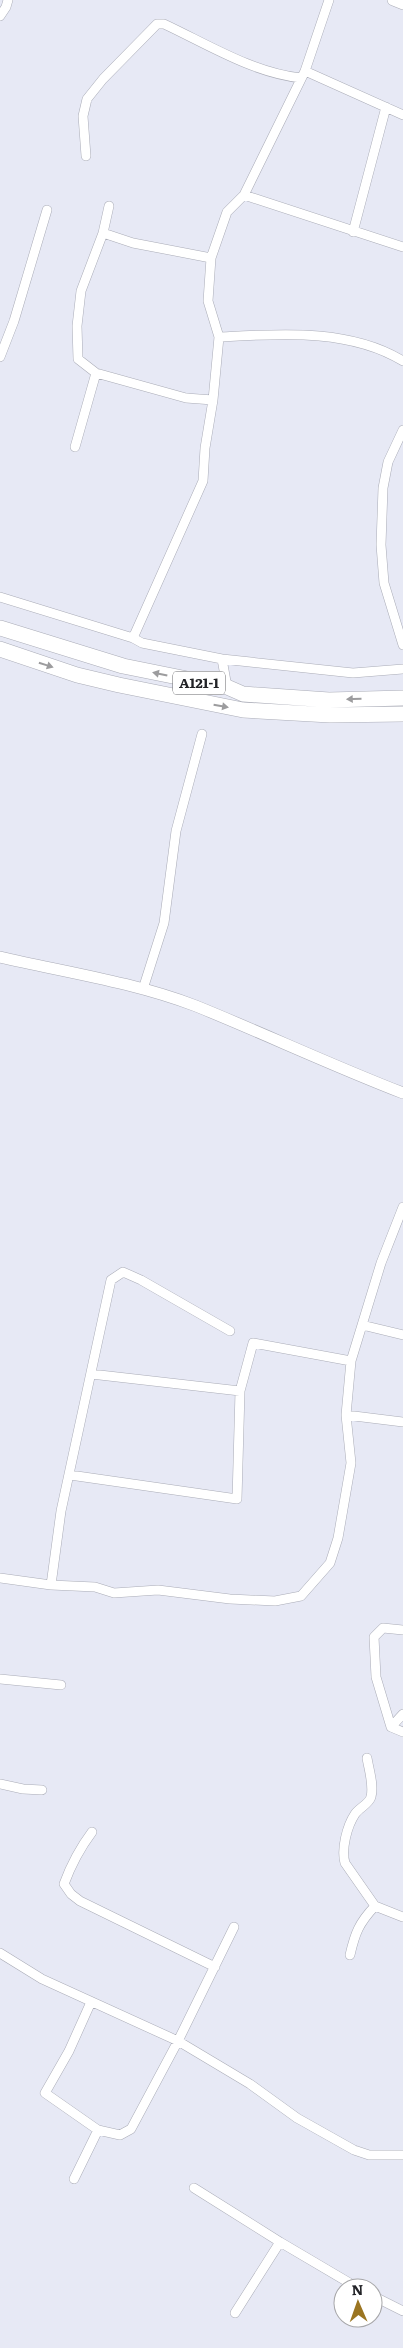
<svg xmlns="http://www.w3.org/2000/svg" width="403" height="2348" font-family="Literata,serif">
<style>
.lines{fill:none;stroke-linecap:round;stroke-linejoin:round}
.street-casing{stroke:#aaacb7;stroke-width:10}
.secondary-casing{stroke:#aaacb7;stroke-width:12}
.highway-casing{stroke:#aaacb7;stroke-width:16}
.street{stroke:#fff;stroke-width:9}
.secondary{stroke:#fff;stroke-width:11}
.highway{stroke:#fff;stroke-width:15}
.oneway{fill:#9c9c9e}
.labels{text-anchor:middle;stroke-width:4;stroke-linejoin:round;paint-order:stroke}
.shield{fill:#fff;stroke:#646568;stroke-width:1}
.shield-label{font-size:14px;font-weight:bold;fill:#222327}
</style>
<rect width="100%" height="100%" fill="#e7e9f5"/>
<g class="lines">
<defs>
<path id="street" d="M0,16L6,7L8,0
M305,71L403,115
M86,156L83,116L87,99L103,79L157,24H164C207,44 253,73 301,78
M244,195L403,247
M353,232L386,107
M103,233L109,206
M211,258L133,243L103,233L81,291L77,326L78,359L96,373L186,398L213,400
M219,337C279,334 349,328 403,361
M0,357L14,321L47,210
M403,430L388,462L383,488L381,545L384,583L403,645
M75,447L96,373
M0,597L133,638L142,643L222,659L353,673L403,669
M133,638L203,481L205,448L213,400L219,337L208,301L211,258L227,212L244,195L305,71L329,0
M222,659L227,687
M143,989L164,923L176,831L202,734
M362,1325L403,1335
M91,1374L240,1391L253,1343L351,1361
M346,1415L403,1422
M70,1475L237,1499L240,1391
M0,1578L51,1585L95,1587L114,1593L158,1590L230,1599L275,1601L301,1596L330,1563L338,1538L351,1463L346,1415L351,1361L381,1263L403,1207
M51,1585L61,1511L111,1280L123,1272L141,1280L230,1331
M0,1679L61,1685
M391,1727L376,1677L374,1637L383,1628L403,1630
M391,1727L403,1714
M391,1727L403,1732
M367,1758C369,1770 374,1785 371,1797C369,1804 359,1808 355,1814C347,1826 341,1849 345,1863L375,1906L403,1917
M0,1784L23,1789L42,1790
M92,1832C80,1848 71,1865 64,1884L71,1894L80,1901L215,1967
M0,1953L42,1979L178,2041L250,2084L297,2118L354,2150L369,2155H403
M350,1955C355,1933 359,1923 375,1906
M91,2002L69,2051L45,2093L98,2130L120,2135L131,2129L178,2041L234,1927
M74,2179L98,2130
M194,2188L280,2242L358,2288
M373,2296L403,2311
M235,2313L280,2242"/>
<path id="secondary" d="M393,0L403,4
M0,957C65,972 133,982 196,1006C265,1034 333,1066 403,1093"/>
<path id="highway" d="M0,628L123,666L227,687L243,694L329,700L403,698
M0,649L77,675L119,685L243,710L330,715L403,714"/>
</defs>
<use href="#street" class="street-casing"/>
<use href="#secondary" class="secondary-casing"/>
<use href="#highway" class="highway-casing"/>
<use href="#street" class="street"/>
<use href="#secondary" class="secondary"/>
<use href="#highway" class="highway"/>
</g>
<defs><path id="oneway-solid" d="M-6-.8H1V-3.2L6.5 0L1 3.2V.8H-6Z" transform="scale(1.25)"/></defs>
<g class="oneway">
<use href="#oneway-solid" transform="translate(46 665) rotate(18)"/>
<use href="#oneway-solid" transform="translate(160 674) rotate(-168)"/>
<use href="#oneway-solid" transform="translate(354 699) rotate(178)"/>
<use href="#oneway-solid" transform="translate(221 706) rotate(10)"/>
</g>
<g class="labels">
<rect class="shield" x="173" y="671.5" width="52" height="23" rx="4"/>
<g class="shield-label">
<text x="199" y="688">A121-1</text>
</g>
</g>
<g transform="translate(358 2303) rotate(358)"><circle r="24" fill="#ffffff" stroke="#a7a7a9"/>
<path d="M0-4L9 19L0 12L-9 19Z" fill="#9b7521"/>
<text y="-8" font-size="14" font-weight="bold" text-anchor="middle" fill="#222327">N</text>
</g>
</svg>
